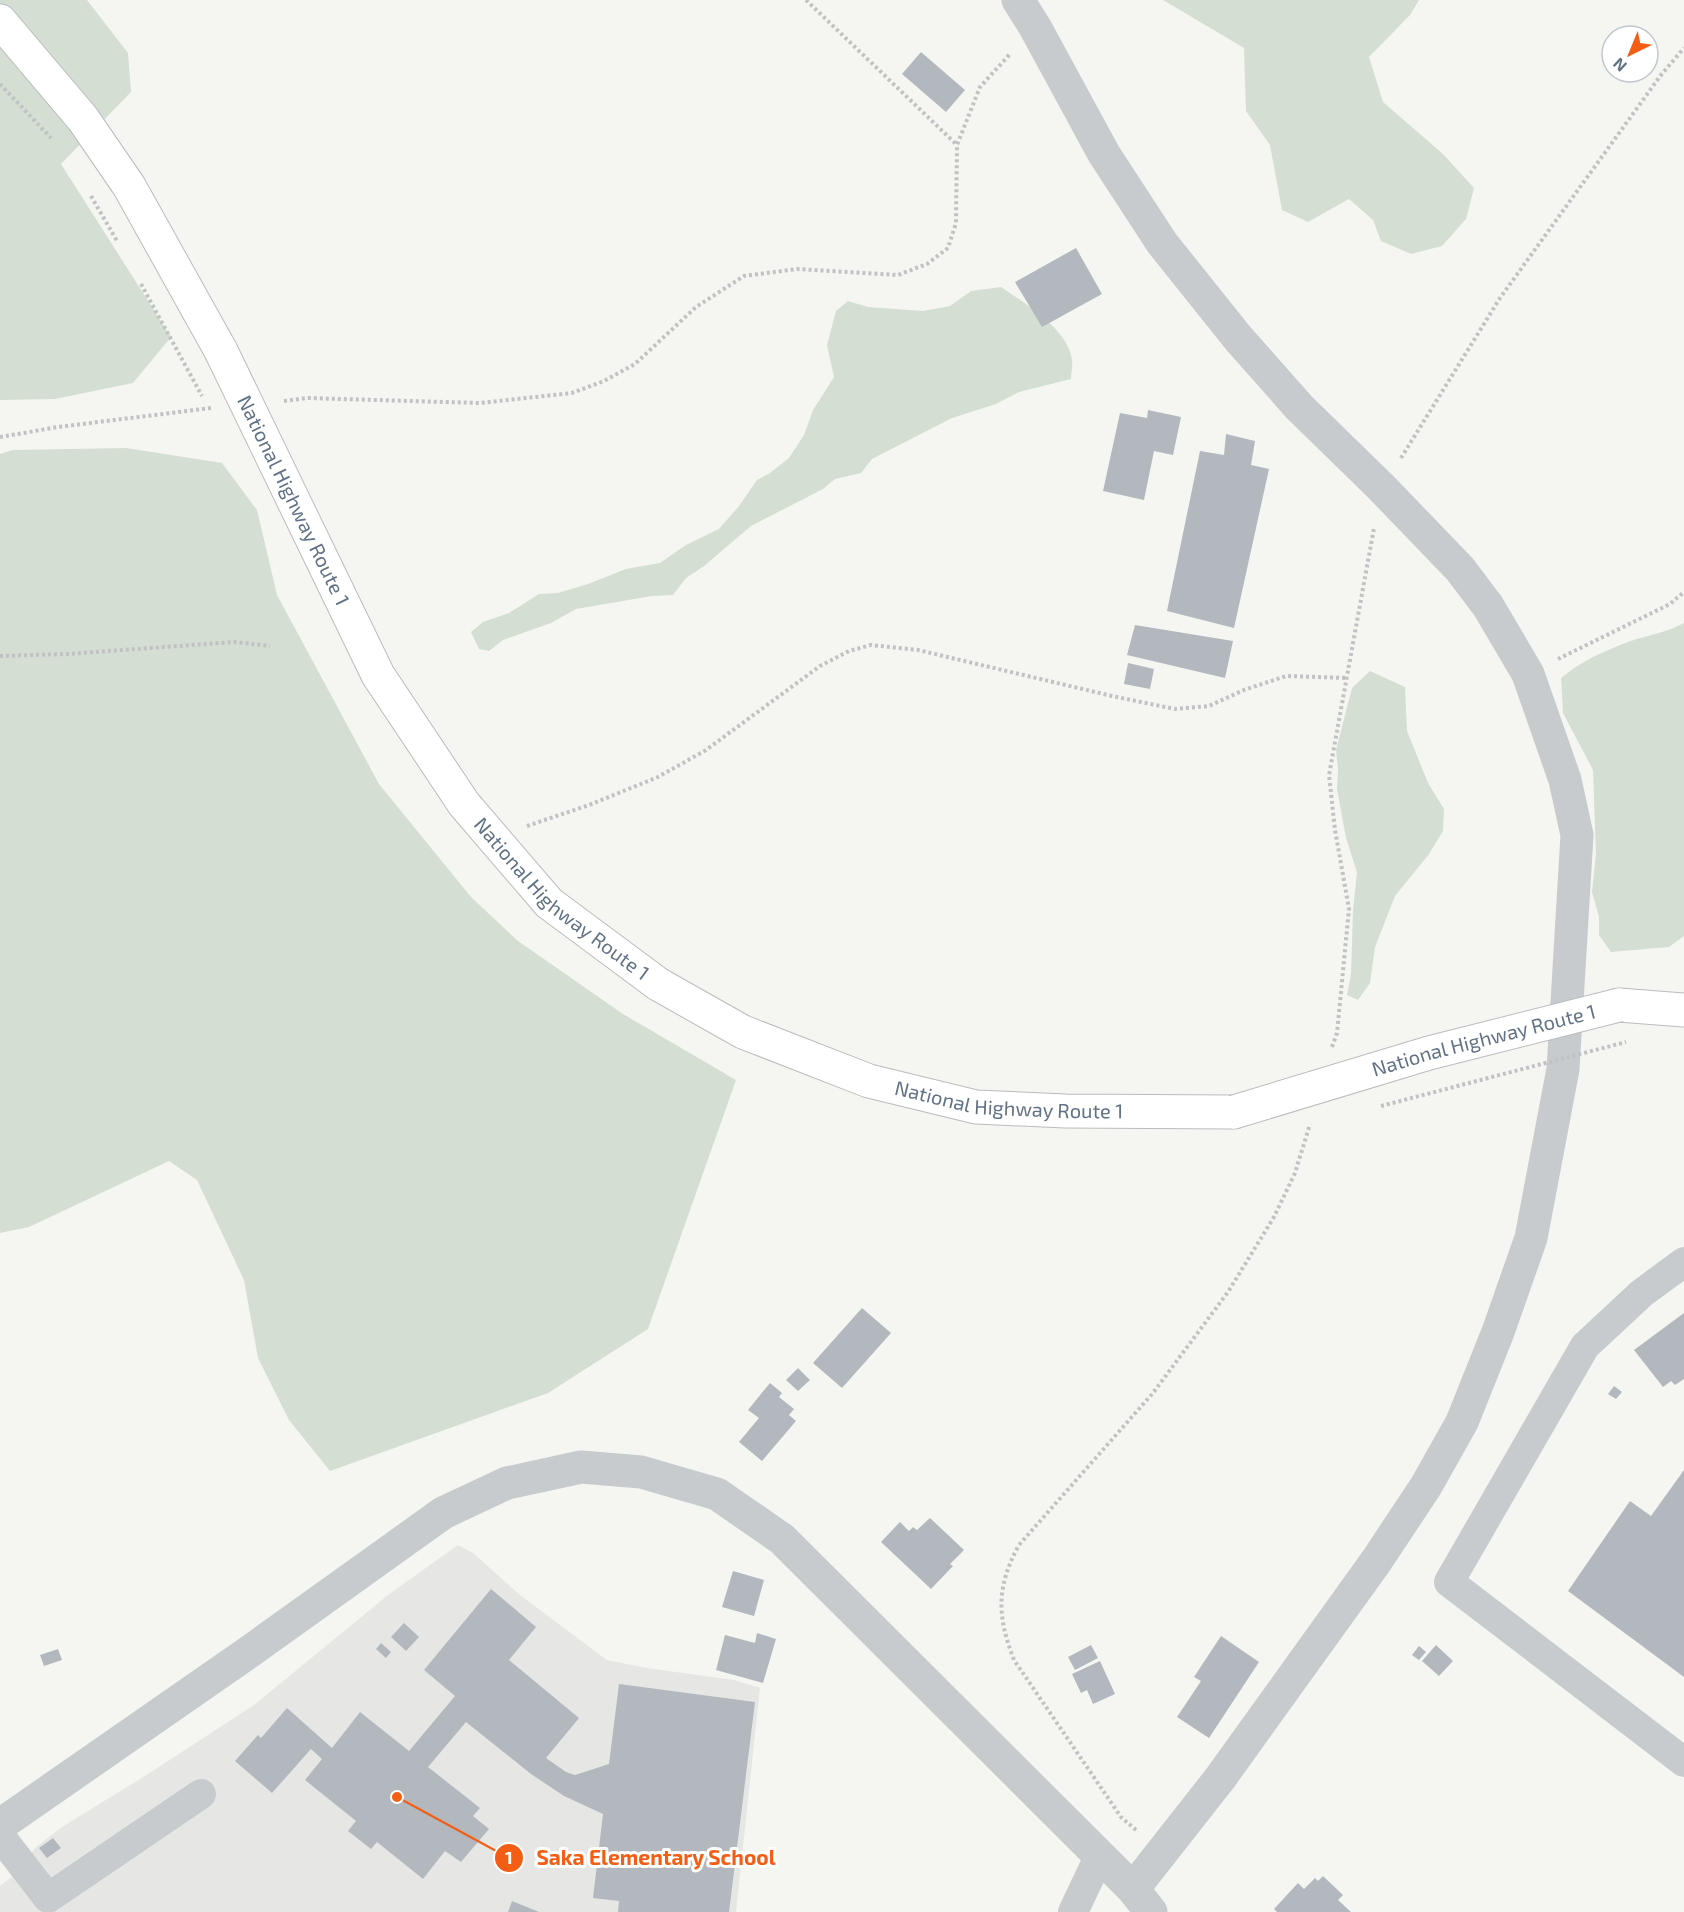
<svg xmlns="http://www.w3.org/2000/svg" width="1684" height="1912" font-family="'Exo 2',sans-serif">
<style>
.built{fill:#e6e7e5}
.green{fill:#d5ded2}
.building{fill:#b2b8be}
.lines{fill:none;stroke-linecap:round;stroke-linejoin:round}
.trunk-casing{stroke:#b9bcbf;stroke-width:35}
.path{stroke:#c0c2c4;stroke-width:4;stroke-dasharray:3 3;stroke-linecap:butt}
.minor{stroke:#c8cbce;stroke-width:30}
.tertiary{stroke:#c8cbce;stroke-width:33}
.trunk{stroke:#fff;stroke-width:33}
.trunk-bridge-casing{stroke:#b9bcbf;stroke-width:35;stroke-linecap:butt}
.path-bridge{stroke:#c0c2c4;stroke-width:4;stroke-dasharray:3 3;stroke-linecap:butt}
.trunk-bridge{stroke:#fff;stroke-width:33}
.labels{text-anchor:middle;stroke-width:6;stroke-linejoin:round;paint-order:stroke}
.street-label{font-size:20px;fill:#627285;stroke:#fff}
.leader{fill:none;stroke:#f35e14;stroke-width:2}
.callout-dot{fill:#f35e14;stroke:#fff;stroke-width:2}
.mark-label{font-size:18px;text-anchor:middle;font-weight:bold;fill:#fff}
.callout-label{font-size:21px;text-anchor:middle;font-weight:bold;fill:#f35e14;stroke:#fff;stroke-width:6;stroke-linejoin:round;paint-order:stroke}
</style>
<rect width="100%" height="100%" fill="#f5f6f1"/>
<path class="built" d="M458,1545L473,1553L520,1595L607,1660L647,1668L734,1680L760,1688L736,1912H0V1886L18,1872L35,1848L62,1827L148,1774L254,1705L388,1595Z"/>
<path class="green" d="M0,0H87L128,53L131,92L61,164L171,337L133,383L55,399L0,400Z
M1163,0H1419L1410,15L1369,57L1383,102L1443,154L1474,188L1466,219L1442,246L1411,254L1381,241L1373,220L1349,199L1308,222L1282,210L1270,145L1246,111L1244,48Z
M1001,287C1026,304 1068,329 1072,360C1073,366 1071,373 1071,379L1019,392L996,404L952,418L872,459L861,473L835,479L823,489L751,526L704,566L686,578L673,595L652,596L576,609L551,623L503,640L489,651L479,649L471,632L483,622L509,613L539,594L558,593L588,584L626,569L660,563L686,545L719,529L739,506L757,480L770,473L789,458L804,435L813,410L834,377L827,345L836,311L848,301L868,307L923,311L950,306L971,291Z
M126,448L222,463L257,510L277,595L379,784L471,897L518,941L623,1014L736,1080L648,1329L548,1393L330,1471L289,1420L258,1358L244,1280L197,1180L169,1161L29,1227L0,1233V454L13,450Z
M1684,623V936L1669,947L1611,952L1599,935V917L1592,892L1596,854L1593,770L1563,713L1561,678C1581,661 1606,650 1631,641C1649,635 1668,632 1684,623Z
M1370,671L1405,687L1407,731L1428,783L1444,809L1443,831L1429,854L1395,896L1375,947L1370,983L1358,1000L1347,995L1351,974L1353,911L1357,872L1346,838L1337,789L1338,769L1336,750L1352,688Z"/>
<path class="building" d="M921,52L965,90L946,112L902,74Z
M1076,248L1102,294L1042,327L1015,282Z
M1148,410L1181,417L1173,455L1154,451L1144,500L1103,491L1120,413L1147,418Z
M1226,434L1255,441L1251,465L1269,469L1234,628L1167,611L1200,451L1224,455Z
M1135,625L1233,641L1225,678L1127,655Z
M1128,663L1154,669L1150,689L1124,684Z
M862,1308L891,1333L842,1388L813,1363Z
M1684,1313V1379L1675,1385L1671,1381L1663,1387L1634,1350Z
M798,1368L810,1380L798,1391L786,1380Z
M770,1383L782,1393L779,1397L794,1409L789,1415L796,1421L762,1461L739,1442L759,1418L748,1410Z
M1614,1386L1622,1392L1616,1399L1608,1394Z
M1684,1470V1677L1568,1591L1630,1501L1651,1516Z
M930,1518L964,1550L950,1564L953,1566L931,1589L881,1542L900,1522L909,1531L913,1527L917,1530Z
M733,1571L764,1580L754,1616L722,1607Z
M491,1589L536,1627L509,1660L579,1718L546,1758L566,1772L575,1775L609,1764L619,1684L755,1702L729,1912H618L619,1901L593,1898L603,1814L564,1796L531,1774L466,1722L428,1767L480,1808L473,1816L489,1829L461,1862L445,1851L423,1879L377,1842L371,1849L348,1831L356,1821L305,1780L322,1759L311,1749L272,1793L235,1761L258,1735L261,1738L287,1708L332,1748L360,1712L409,1751L455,1696L424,1670Z
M404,1623L419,1637L406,1651L391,1637Z
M757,1633L776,1639L763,1683L716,1670L725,1635L755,1643Z
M1221,1636L1259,1662L1209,1738L1177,1717L1201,1681L1194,1677Z
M381,1643L391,1652L386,1658L376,1649Z
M1091,1645L1098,1658L1075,1670L1068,1657Z
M1436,1645L1453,1661L1439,1676L1422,1661Z
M1419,1646L1426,1652L1419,1660L1412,1655Z
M58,1649L62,1660L44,1666L40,1655Z
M1100,1661L1115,1694L1093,1704L1087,1690L1081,1693L1072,1674Z
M53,1838L61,1848L47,1858L39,1848Z
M1323,1876L1343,1895L1338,1900L1351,1912H1277L1274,1909L1298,1883L1304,1889L1315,1878L1318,1881Z
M512,1901L539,1912H508Z"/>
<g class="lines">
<defs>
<g id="trunk">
<path d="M0,21L83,119L129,186L221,351"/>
<path id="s1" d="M658,984L743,1032L869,1081L976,1107L1065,1111L1234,1112"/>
<path d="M1619,1005L1684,1010"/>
</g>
</defs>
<use href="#trunk" class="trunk-casing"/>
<path class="path" d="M806,0L957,145
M0,84L51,138
M91,196L117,241
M141,284L202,396
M284,401L307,398L480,403L572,393L604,381L635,364L696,307L744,276L797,269L898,275L927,264L948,248L956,223L957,145L980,87L1010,54
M0,437L58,427L211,408
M1401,458L1500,298L1661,75L1684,48
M0,656L67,654L234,642L270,646
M1558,659L1670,604L1684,592
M527,826L589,805L658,777L706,750L820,666L849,651L871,645L918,650L1112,696L1175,709L1209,706L1244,690L1286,676L1347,678
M1332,1047L1337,1033L1349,909L1335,830L1329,775L1374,528
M1136,1830L1121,1817L1014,1660C997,1616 996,1587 1019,1545L1153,1393L1228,1292L1274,1217L1295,1173L1310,1124"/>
<path class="minor" d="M1684,1262L1642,1293L1585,1346L1449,1582L1684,1762
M0,1836L48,1898L201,1794
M1073,1912L1100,1855"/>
<path class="tertiary" d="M1018,0L1035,27L1104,154L1162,243L1238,338L1299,407L1382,488L1460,569L1488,606L1528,674L1565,780L1577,835L1563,1069L1531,1238L1498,1332L1462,1422L1426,1486L1377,1560L1221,1777L1133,1889
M0,1825L249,1652L443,1513L507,1483L581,1467L641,1472L717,1494L782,1539L1133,1889L1151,1912"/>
<use href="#trunk" class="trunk"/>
<defs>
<g id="trunk-bridge">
<path id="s2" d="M221,351L378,675L464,804L549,903L658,984"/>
<path id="s3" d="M1234,1112L1429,1053L1619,1005"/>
</g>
</defs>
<use href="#trunk-bridge" class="trunk-bridge-casing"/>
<path class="path-bridge" d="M1381,1106L1626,1042"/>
<use href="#trunk-bridge" class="trunk-bridge"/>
</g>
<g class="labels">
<g class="street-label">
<text dy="7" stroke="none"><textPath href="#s2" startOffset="166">National Highway Route 1</textPath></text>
<text dy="7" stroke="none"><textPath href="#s2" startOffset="652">National Highway Route 1</textPath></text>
<text dy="7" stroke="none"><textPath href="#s3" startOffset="260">National Highway Route 1</textPath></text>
<text dy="7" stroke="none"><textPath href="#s1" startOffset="375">National Highway Route 1</textPath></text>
</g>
</g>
<path class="leader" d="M397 1797L509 1858"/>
<g class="callout-dot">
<circle cx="397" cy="1797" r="6"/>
<circle cx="509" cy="1858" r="15"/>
</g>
<g class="mark-label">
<text x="509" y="1864">1</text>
</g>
<g class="callout-label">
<text x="656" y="1865">Saka Elementary School</text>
</g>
<g transform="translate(1630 54) rotate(223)"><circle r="28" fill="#ffffff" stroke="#c0c7ce" stroke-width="1.5"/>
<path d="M0-4.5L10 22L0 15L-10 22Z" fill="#f35e14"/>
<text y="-9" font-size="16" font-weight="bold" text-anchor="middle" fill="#627285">N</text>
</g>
</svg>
